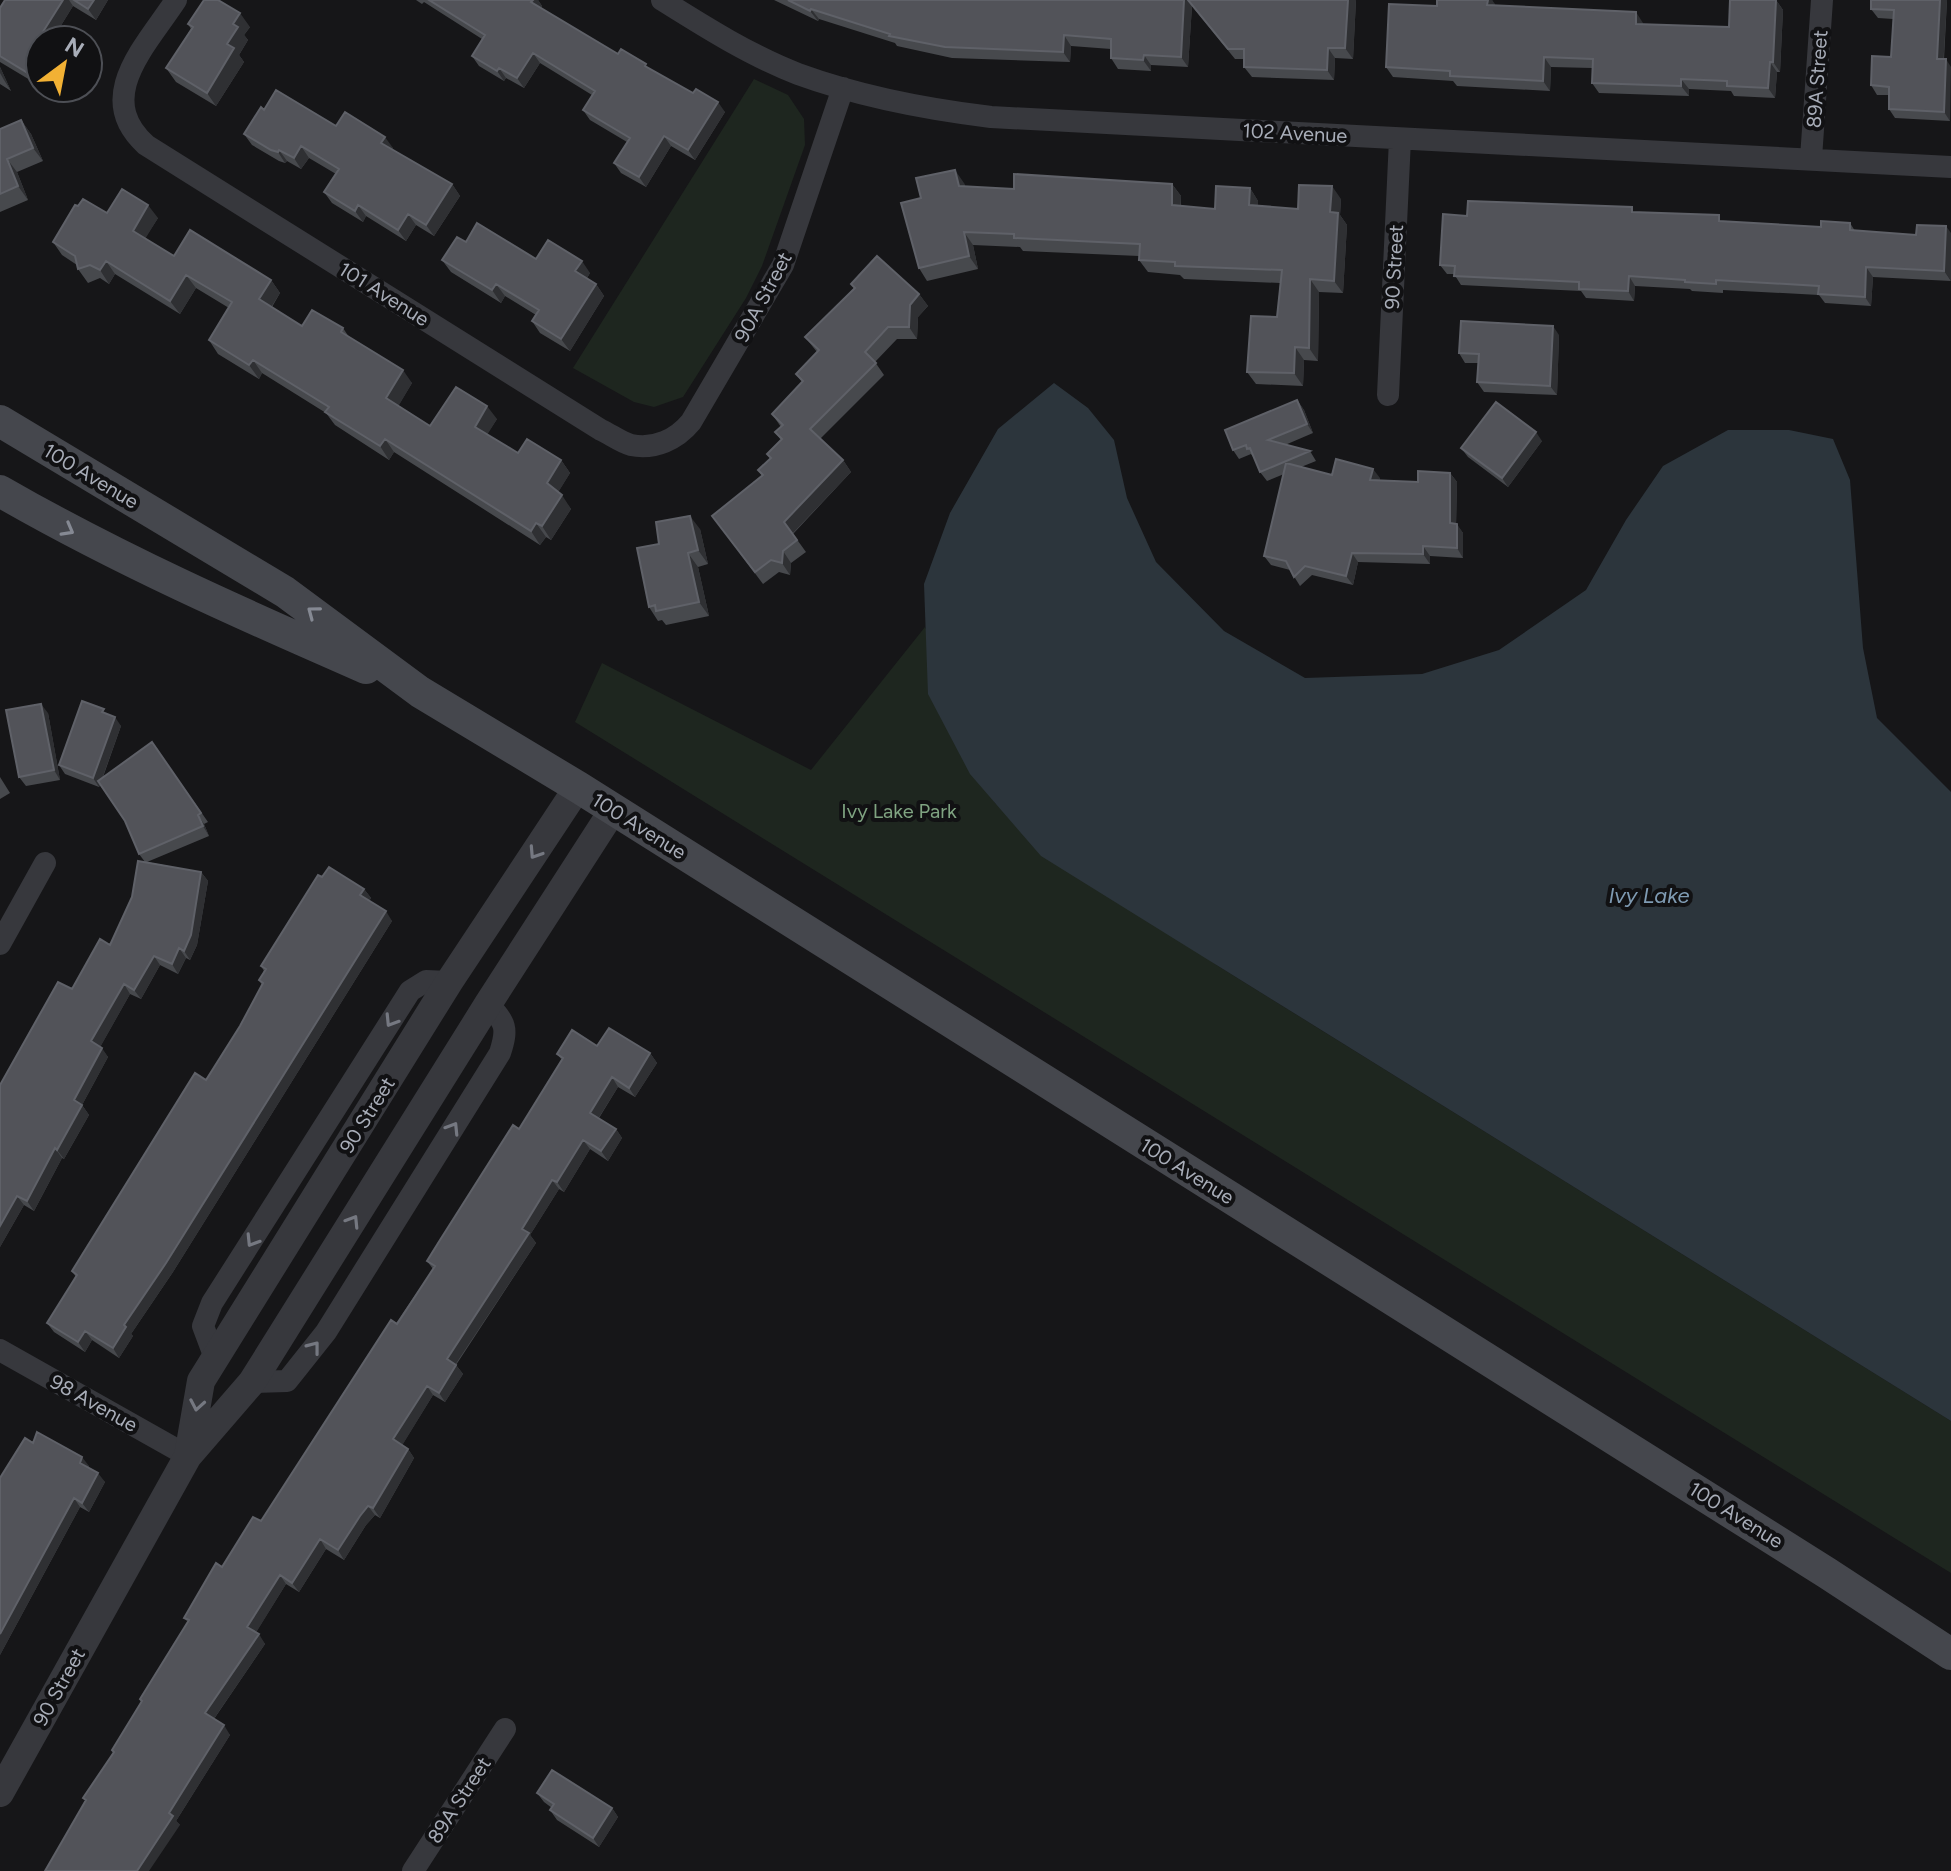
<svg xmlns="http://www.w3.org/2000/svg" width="1951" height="1871" font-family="Figtree,sans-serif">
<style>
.green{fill:#1e261f}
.water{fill:#2c353c}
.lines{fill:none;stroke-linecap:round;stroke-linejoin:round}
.minor{stroke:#37383d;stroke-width:22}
.tertiary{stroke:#37383d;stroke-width:28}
.secondary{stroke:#45474d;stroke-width:32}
.wall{fill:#47494d}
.shaded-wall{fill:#2f3033}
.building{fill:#525359;stroke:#5f6168;stroke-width:2}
.oneway{stroke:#858993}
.oneway2{stroke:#757881}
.labels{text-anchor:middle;stroke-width:8;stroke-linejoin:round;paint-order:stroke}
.street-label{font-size:20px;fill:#a8adb8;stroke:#111113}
.park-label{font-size:20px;fill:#7fa381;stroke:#111113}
.water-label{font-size:22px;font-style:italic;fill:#7f9bb3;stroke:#111113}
</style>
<rect width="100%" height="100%" fill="#161618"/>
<path class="green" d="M754,79L788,95L804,119L805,145L762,266L746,298L683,397L654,407L634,402L573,368Z
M925,627L995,803L1218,966L1951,1421V1573L575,722L602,663L811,770Z"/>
<path class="water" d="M1054,383L1088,408L1114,440L1127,498L1156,562L1224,631L1305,678L1422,674L1499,650L1586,590L1626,520L1663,466L1728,430H1789L1833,439L1850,480L1863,648L1877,718L1951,792V1421L1041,856L970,774L928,694L924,584L950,513L998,429Z"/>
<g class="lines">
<path class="minor" d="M176,0C146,46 93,97 146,145L601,430C610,434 622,443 631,445C655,450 677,439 691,422L783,265L843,88
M662,0C705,27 751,56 798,74C861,97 925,109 991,117L1951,167
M1811,158L1822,0
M1388,395L1400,139
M0,944L45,863
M0,1350L188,1456
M215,1358L203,1326L212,1303L410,991L426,981L449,982
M252,1382L287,1381L326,1332L500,1053C508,1028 506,1023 488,1004
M413,1871L505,1729"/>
<path class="tertiary" d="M188,1456L201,1381L449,982L578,787
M0,1793L188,1456L252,1382L488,1004L613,810"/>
<path class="secondary" d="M0,421L285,592L420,692L578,787L1827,1573L1951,1654
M0,491C118,559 242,614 366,668"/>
</g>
<path class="wall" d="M5,0H108L96,20L73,6L52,40H40V86L0,62V8Z
M416,0H538L542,6L541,8L618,54L649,68L725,112L695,160L671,146L646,187L621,173L614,163L627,142L590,120L583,110L592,95L540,63L524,88L506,78L504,81L479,66L472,56L482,39L424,2L422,4Z
M774,0H1356L1353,59L1335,58L1334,80L1252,77L1244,67V59H1235L1192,6L1188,67L1151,65V71L1118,69L1111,58V49L1071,46L1070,62L952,58L897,46L895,43L819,19L818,21Z
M1437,0H1492L1495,6L1643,23V24L1729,27L1776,0L1783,10L1780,72H1777L1775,98L1734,96L1731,91L1689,89V96L1599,93L1592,83V68L1551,67L1550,91L1457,86L1453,81L1393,77L1386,67L1437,6Z
M1947,0L1944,59L1950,121L1895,118L1889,109V95H1877L1871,85L1891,57L1893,19L1878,18L1871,9Z
M188,24L250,27L244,35L248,40L239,55L244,62L216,106L176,82L166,68L191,29Z
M0,67L11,91L0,84Z
M264,110L336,126L393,148L392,149L452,184L460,196L434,236L416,225L406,241L366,216L363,222L332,203L324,192L336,174L309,158L301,169L287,161L285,163L279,161L252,145L244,134Z
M21,120L31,134L43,161L17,172L28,200L0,212V129Z
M964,183L965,187L1014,189L1172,184L1181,196V206L1215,209L1250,188L1258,201V206L1298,209L1341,199L1340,215L1347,225L1343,293L1319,292L1318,361L1304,360L1303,386L1256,384L1247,372L1277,317L1280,283L1184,279L1180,275L1148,272L1139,260V256L1023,251L1020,247L973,245L978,269L927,281L919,268L921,198Z
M1636,212L1723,221L1821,227L1850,223L1855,231L1916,235L1917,225L1951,281L1873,277L1871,306L1825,303L1819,295L1723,290V293L1692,291L1690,289L1635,286L1634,301L1586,298L1581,291L1461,285L1454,274H1447L1440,265L1467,216Z
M107,213L158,218L145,238L174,256L271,280L280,293L272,307L302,326L343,328L349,337L412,383L398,406L430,426L497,419L487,434L518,453L561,460L570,473L558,492L571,509L551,540L546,537L540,545L394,452L389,460L335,425L326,413L262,373L259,379L218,354L209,340L229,308L196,288L180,314L115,274L109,284L100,278L88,283L78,269L77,265L62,255L53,242Z
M466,242L590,273L587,278L596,284L604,296L570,351L540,333L532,321L536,315L505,296L501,303L451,272L442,260Z
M851,284L919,294L928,306L918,317L917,339H897L875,362L884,375L820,439L843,460L851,472L793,534L806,552L791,563L790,575L779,572L763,584L712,516L762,476L758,470L771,459L767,454L781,440L775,432L781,427L772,414L802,382L796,374L817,352L805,337L854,288Z
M1559,335L1557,395L1484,392L1477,382L1478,363H1465L1459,353Z
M1297,400L1304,410L1313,433L1285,445L1310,451L1316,461L1301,467L1332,475L1380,478L1379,481L1418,482L1450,473L1457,482L1456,524L1463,533V558L1430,556V564L1358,562L1353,585L1312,575L1300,586L1290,570L1271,565L1264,556L1284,474L1267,481L1260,472L1254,458L1251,454L1239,459L1233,450Z
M1542,441L1508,487L1468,457L1461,448Z
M700,529L708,564L698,567L709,616L666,625L662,620L658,621L649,607L659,544Z
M48,713L60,780L26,786L19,777Z
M107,714L121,726L103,777L152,742L208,822L204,824L209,836L147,862L201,872L208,881L197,945L190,960L186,958L178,974L160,965L141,999L130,994L100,1047L108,1057L82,1105L89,1115L64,1159L62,1158L34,1211L24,1205L0,1247V1085L72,989L110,945L132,897L145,862L139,854L125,821L100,785L99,787L65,774L59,765Z
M0,777L10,793L0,799Z
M322,877L364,889L371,898L369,901L392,921L173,1272L131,1334L133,1336L119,1358L92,1340L85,1352L54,1332L47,1323L76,1277L72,1271L206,1080L240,1026L262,985L259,980L264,971L261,966Z
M597,1046L650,1053L657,1063L635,1097L618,1087L599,1118L616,1129L622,1138L608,1161L590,1149L564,1192L559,1189L530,1235L536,1243L456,1365L463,1374L445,1402L433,1395L402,1445L408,1449L414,1458L380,1518L375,1515L366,1525L344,1560L326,1549L299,1592L286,1584L256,1632L265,1644L214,1719L230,1735L176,1821L180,1825L69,1831L86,1802L83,1798L113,1753L112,1750L141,1702L140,1699L188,1622L184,1618L222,1567L261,1521L433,1269L427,1261L519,1129L562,1060L557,1054Z
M33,1443L89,1466L88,1468L105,1482L89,1512L80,1507L0,1655V1478Z
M537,1793L612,1808L618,1817L599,1847L557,1820L550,1810L552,1808L544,1802Z"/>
<path class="shaded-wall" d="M63,0H69L73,6L52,40H41L39,38Z
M94,0H108L96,20L88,9Z
M533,0H538L542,6L538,12L531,2Z
M1184,0H1187L1192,6L1188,67L1181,57Z
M1348,0H1356L1353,59L1345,48Z
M1488,0H1492L1495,4V16L1487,5Z
M1776,0L1783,10L1780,72L1773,62Z
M1940,0H1947L1943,68L1937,59Z
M811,9L819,19L818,21L810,11Z
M1636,12L1643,23V34L1636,24Z
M240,13L250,27L244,35L248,40L239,55L244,62L216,106L207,93L227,44L233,24Z
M1064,35L1071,46L1070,62L1063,52Z
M1328,48L1335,58L1334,80L1327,70Z
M533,53L540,63L524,88L517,78Z
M1144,55L1151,65V71L1143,60Z
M1544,57L1551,67L1550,91L1543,81Z
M1946,59L1951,67L1950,121L1944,112Z
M1770,62L1777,72L1775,98L1768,88Z
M0,67L11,91L4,80L0,73Z
M499,68L506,78L504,81L497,71Z
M40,71V84L36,78Z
M1681,79L1689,89V96L1681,86Z
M718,102L725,112L695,160L688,150Z
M21,120L31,134L43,161L33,148Z
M664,136L671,146L646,187L639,177Z
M385,137L393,148L389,154L381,143Z
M301,146L309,158L301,169L294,158Z
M279,150L287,161L285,163L278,152Z
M7,159L17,172L28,200L18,186Z
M955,170L964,183L968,199L959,186Z
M452,184L460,196L434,236L426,225Z
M1172,184L1181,196L1180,218L1172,205Z
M1332,186L1341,199L1340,215L1347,225L1343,293L1334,281L1330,212Z
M1250,188L1258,201V218L1249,205Z
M148,205L158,218L142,244L133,231Z
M358,205L366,216L363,222L355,211Z
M408,214L416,225L406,241L398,230Z
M1946,226L1951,233V281L1944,271Z
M964,232L973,245L978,269L969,256Z
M106,261L115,274L109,284L100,270Z
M582,261L590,273L584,283L575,271Z
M1866,267L1873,277L1871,306L1865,297Z
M186,275L196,288L180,314L170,301Z
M1629,276L1635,286L1634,301L1628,291Z
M1310,279L1319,292L1318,361L1309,348Z
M271,280L280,293L268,312L259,299Z
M496,284L505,296L501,303L492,290Z
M596,284L604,296L570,351L561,339Z
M919,294L928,306L918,317L917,339L909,327L910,305Z
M1553,326L1559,335L1557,395L1550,386Z
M1295,347L1304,360L1303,386L1294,373Z
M253,360L262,373L259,379L249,365Z
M403,370L412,383L395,412L386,398Z
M1297,400L1304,410L1313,433L1307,424Z
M487,406L497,419L484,440L475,427Z
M1536,432L1542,441L1508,487L1502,478Z
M385,439L394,452L389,460L380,446Z
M561,460L570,473L556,496L547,483Z
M843,460L851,472L792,534L784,522Z
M1373,469L1380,478L1377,489L1370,480Z
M1450,473L1457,482L1456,533L1450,523Z
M562,495L571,509L551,540L542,526Z
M690,516L700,529L708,564L698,550Z
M536,523L546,537L540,545L531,531Z
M1457,524L1463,533V558L1457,548Z
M1423,546L1430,556V564L1423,554Z
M783,551L791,563L790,575L782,563Z
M688,553L698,567L709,616L699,602Z
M1352,553L1358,562L1353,585L1346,576Z
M41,704L48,713L60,780L54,770Z
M115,717L121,726L99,787L93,778Z
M198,815L204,824L209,836L203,826Z
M201,872L208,881L197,945L190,960L184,951Z
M364,889L371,898L367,905L360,895Z
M386,911L392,921L173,1272L131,1334L133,1336L119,1358L113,1348L124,1325Z
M179,948L186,958L178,974L172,964Z
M154,956L160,965L141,999L134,990Z
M124,984L130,994L98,1051L91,1041Z
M102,1048L108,1057L82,1105L89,1115L64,1159L57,1150L74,1100Z
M650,1053L657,1063L635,1097L629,1088Z
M612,1077L618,1087L596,1122L590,1113Z
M616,1129L622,1138L608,1161L601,1151Z
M583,1140L590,1149L564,1192L557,1182Z
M55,1148L62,1158L34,1211L27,1201Z
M552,1180L559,1189L530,1235L536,1243L453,1368L447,1359L522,1229Z
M17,1196L24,1205L0,1247V1226Z
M85,1331L92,1340L85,1352L78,1342Z
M456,1365L463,1374L445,1402L439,1393Z
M427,1386L433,1395L400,1449L393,1439Z
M408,1449L414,1458L380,1518L373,1508Z
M82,1457L89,1466L86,1473L80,1463Z
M98,1473L105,1482L89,1512L82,1503Z
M74,1498L80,1507L0,1655V1634Z
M368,1506L375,1515L366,1525L344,1560L338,1550L360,1516Z
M320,1539L326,1549L299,1592L292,1583Z
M280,1575L286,1584L254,1636L247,1627Z
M259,1634L265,1644L211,1723L205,1713Z
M224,1725L230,1735L176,1821L180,1825L149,1871H137L169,1813Z
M612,1808L618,1817L599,1847L593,1838Z"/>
<path class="building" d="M5,0H63L39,38L44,40H40V71L36,78L0,56V8Z
M74,0H94L88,9Z
M204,0H218L240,13L233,24L238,27L227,44L234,48L207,93L166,68L193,27L188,24Z
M429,0H533L531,2L618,54L621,49L646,64L645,66L693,93L696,89L718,102L688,150L664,136L639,177L614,163L630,138L583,110L595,91L533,53L517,78L499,68L497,71L472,56L485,35Z
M788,0H1184L1181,57L1144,55L1143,60L1111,58V39L1064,35L1063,52L945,47L889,36L890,34L811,9L810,11Z
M1188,0H1348L1345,48H1328L1327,70L1244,67V49H1228Z
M1437,0H1488L1487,5L1636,12V24L1729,27L1730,0H1776L1773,62H1770L1768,88L1727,86V81L1681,79V86L1592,83L1593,59L1544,57L1543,81L1450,76V71L1386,67L1389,4L1437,6Z
M1871,0H1940L1937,59H1946L1944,112L1889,109V87L1871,85L1872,56L1891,57L1894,10L1871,9Z
M276,90L336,126L345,112L385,137L381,143L452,184L426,225L408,214L398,230L358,205L355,211L324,192L339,169L301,146L294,158L279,150L278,152L271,150L244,134L261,107L264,110Z
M21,120L33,148L7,159L18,186L0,194V129Z
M955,170L959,186L1014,189V174L1172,184V205L1215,209L1216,186L1250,188L1249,205L1298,209L1299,185L1332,186L1330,212L1338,213L1334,281L1310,279L1309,348L1295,347L1294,373L1247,372L1251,316L1277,317L1282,270L1175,266V262L1139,260L1140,244L1014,238V234L964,232L969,256L919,268L901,203L921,198L916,178Z
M122,189L148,205L133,231L174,256L190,230L271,280L259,299L302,326L312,310L343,328L341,332L403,370L386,398L430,426L456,387L487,406L475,427L518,453L527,439L561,460L547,483L562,495L542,526L536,523L531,531L385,439L380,446L325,412L329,407L253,360L249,365L209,340L232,302L186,275L170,301L106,261L100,270L90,265L78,269L75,256L53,242L75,205L78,206L83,199L107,213Z
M1468,201L1632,207V212L1719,215V221L1821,227V221L1850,223V230L1916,235L1917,225L1946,226L1944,271L1866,267L1865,297L1818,294L1819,286L1716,280V284L1685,282V280L1629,276L1628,291L1579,289V282L1454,276L1455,266L1440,265L1443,214L1467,216Z
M477,223L536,259L548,240L582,261L575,271L596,284L561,339L532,321L539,310L496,284L492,290L442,260L457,237L466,242Z
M877,256L919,294L910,305L909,327H888L865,352L876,363L810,429L843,460L784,522L797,540L783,551L782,563L771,560L755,572L712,516L763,475L758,470L771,458L767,454L782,439L775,432L783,425L772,414L803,381L796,374L819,350L805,337L855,288L851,284Z
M1461,321L1553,326L1550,386L1477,382L1479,354L1459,353Z
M1297,400L1307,424L1268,440L1310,451L1260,472L1250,448L1247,449L1246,445L1233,450L1225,430Z
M1496,402L1536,432L1502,478L1461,448Z
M1336,459L1373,469L1370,480L1418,482V471L1450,473V523L1457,524V548L1423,546V554L1352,553L1346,576L1305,566L1294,577L1286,561L1264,556L1286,463L1332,475Z
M690,516L698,550L688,553L699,602L656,611L655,605L649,607L637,548L659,544L656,522Z
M82,701L104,709L102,712L115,717L93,778L59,765Z
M41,704L54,770L19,777L6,710Z
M152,742L201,813L198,815L203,826L139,854L125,821L98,781Z
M138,861L201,872L191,935L184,951L179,948L172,964L154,956L134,990L124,984L91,1041L102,1048L74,1100L82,1105L57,1150L55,1148L27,1201L17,1196L0,1226V1085L58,982L72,989L100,939L110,945L132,897Z
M329,867L364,889L360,895L386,911L166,1263L124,1325L126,1327L113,1348L85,1331L78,1342L47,1323L77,1275L72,1271L195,1073L206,1080L240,1026L263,983L259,980L266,969L261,966L318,875L322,877Z
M609,1028L650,1053L629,1088L612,1077L590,1113L616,1129L601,1151L583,1140L557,1182L552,1180L522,1229L529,1233L447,1359L456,1365L439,1393L427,1386L393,1439L408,1449L373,1508L368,1506L360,1516L338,1550L320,1539L292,1583L280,1575L247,1627L259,1634L205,1713L224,1725L169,1813L173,1816L137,1871H45L86,1800L83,1798L114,1752L112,1750L142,1701L140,1699L189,1620L184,1618L216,1563L222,1567L253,1517L261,1521L391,1320L397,1324L435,1266L427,1261L440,1240L513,1125L519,1129L563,1058L557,1054L572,1030L597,1046Z
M37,1432L82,1457L80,1463L98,1473L82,1503L74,1498L0,1634V1478L25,1438L33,1443Z
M552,1770L612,1808L593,1838L550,1810L554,1804L537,1793Z"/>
<defs><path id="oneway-chevron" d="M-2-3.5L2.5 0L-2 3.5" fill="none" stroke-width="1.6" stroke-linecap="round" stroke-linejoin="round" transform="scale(2)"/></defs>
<g class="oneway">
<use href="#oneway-chevron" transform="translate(68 530) rotate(29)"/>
<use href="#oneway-chevron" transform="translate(313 612) rotate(-143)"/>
</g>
<g class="oneway2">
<use href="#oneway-chevron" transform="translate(535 853) rotate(123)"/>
<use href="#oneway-chevron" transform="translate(391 1021) rotate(122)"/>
<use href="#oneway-chevron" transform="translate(453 1128) rotate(-58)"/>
<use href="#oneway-chevron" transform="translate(353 1221) rotate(-58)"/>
<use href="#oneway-chevron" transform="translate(252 1241) rotate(122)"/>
<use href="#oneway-chevron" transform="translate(314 1347) rotate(-52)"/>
<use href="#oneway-chevron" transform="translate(197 1405) rotate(100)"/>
</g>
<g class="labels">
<g class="street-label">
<text transform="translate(1817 79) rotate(-86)" y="7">89A Street</text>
<text transform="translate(1295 133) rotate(3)" y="7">102 Avenue</text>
<text transform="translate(1394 267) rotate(-87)" y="7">90 Street</text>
<text transform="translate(384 294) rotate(32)" y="7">101 Avenue</text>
<text transform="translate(763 297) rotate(-62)" y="7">90A Street</text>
<text transform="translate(91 476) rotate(31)" y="7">100 Avenue</text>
<text transform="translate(639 826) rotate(32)" y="7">100 Avenue</text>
<text transform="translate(367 1115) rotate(-58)" y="7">90 Street</text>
<text transform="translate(1187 1171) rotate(32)" y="7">100 Avenue</text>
<text transform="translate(94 1403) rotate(29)" y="7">98 Avenue</text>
<text transform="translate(1736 1515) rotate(32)" y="7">100 Avenue</text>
<text transform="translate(59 1687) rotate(-61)" y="7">90 Street</text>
<text transform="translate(459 1800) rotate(-57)" y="7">89A Street</text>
</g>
<g class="park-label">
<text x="899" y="818">Ivy Lake Park</text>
</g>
<g class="water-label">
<text x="1649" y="903">Ivy Lake</text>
</g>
</g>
<g transform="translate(64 64) rotate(32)"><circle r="38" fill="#111113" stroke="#4d4f55" stroke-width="2"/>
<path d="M0-6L14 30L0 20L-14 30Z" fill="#f2b134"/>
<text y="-12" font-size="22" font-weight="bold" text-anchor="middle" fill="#a8adb8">N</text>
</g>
</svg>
